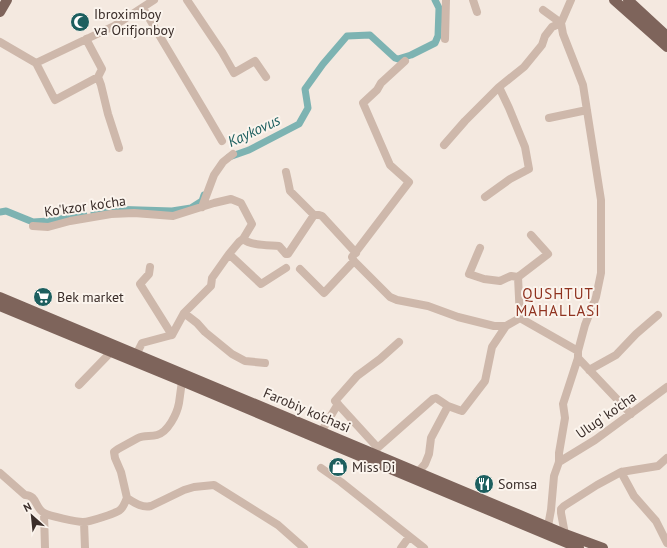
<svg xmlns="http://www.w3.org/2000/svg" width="667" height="548" font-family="'PT Sans',sans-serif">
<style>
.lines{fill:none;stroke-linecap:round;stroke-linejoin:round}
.canal{stroke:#7db3b2;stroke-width:7}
.minor{stroke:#ceb8ab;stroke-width:8}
.primary{stroke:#7e645b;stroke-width:10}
.labels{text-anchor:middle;stroke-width:4;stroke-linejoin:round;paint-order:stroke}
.poi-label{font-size:14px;fill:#3b2e2a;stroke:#fbf4ed;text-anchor:start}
.street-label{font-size:14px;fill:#3b2e2a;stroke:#fbf4ed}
.water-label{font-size:15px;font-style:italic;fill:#1d5f5f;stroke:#fbf4ed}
.neighbourhood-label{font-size:15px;letter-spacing:1px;fill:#8f321f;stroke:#fbf4ed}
</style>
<rect width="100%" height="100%" fill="#f4e9e0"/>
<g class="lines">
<path class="canal" d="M229,157L249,150L299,124L308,108L305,89L323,64L347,36L370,35L395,58L398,59L411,55L435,43L438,36L439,8L435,0
M0,212L6,211L33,222L49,221L84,215
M94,213L109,209L172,211L191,208L202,201L204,195"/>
<path class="minor" d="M187,0L222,52L234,73L255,61L266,77
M473,0L477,12
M143,8L208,117L222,141
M543,10L561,23
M86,39L102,69L98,77L101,85L108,114L119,148
M445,39L446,0
M0,42L36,63
M405,61L381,83L377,90L363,103L390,165L409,182L352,257L354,261L390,297L397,300L428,306L458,317L494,326H506L520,318L578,351
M36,63L114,26L154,0
M36,63L55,100L98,77
M549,118L587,110
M444,145L465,121L499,87L524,67L542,45L545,36L552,27L561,23L571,0
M286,172L288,181L290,191L314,215
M485,197L510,179L529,169L525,147L509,108L499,87
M202,207L214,175L223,162L233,154
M314,215H319L322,216L356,253
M33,226L48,227L70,221L111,214L134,213L173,216L214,203L231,199L241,203L252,224L243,239L239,242L229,254L212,278L211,286L184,313L172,335L142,343L134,359
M243,239C251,246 269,245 279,246L286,254H288L314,215
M480,248L469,274L484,279L500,281L511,276L518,277
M229,254L261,284L286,268
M150,267L149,274L140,284L172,335
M300,269L324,293L354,261
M184,313L197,323L205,332L232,354L245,361L265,363
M520,318L518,277L548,254L531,235
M578,358L631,414
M589,370L616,355L636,334L658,315
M79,385L111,352
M321,432L338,404
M377,447L335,401L357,376L380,359L399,342
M374,451L433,399L436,398L448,406
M559,462L595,440L667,387
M321,468L341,482L424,548
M418,472L425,464L429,454L431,438L448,406L459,410L462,411L485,381L492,347L506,326
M621,472L634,496L656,521L667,543
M0,473L25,495C37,495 35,508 44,513C49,516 77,522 83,522C89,522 118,513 121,509C124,506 125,502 127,498C135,503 142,508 151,506L184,490L194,487L214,485L278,525L304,548
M127,498L121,472L115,458L114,452L118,449L138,438C144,435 151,437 157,435C168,432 177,414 179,403C180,396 181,388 182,381
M44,513L45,548
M84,522L85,548
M548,526L551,510L554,476L559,462V453L565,418L563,404L578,358V351L585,325L596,297L601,273V200L583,85L563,34L561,23
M565,534L561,513V509L564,506L597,485L621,472L658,466L667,458
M401,548L409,537"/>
<path class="primary" d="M614,0L667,47
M628,0L667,36
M0,12L7,0
M0,297L508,510L565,534L603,548
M0,306L72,336L182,381L328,443L579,548"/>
</g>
<defs>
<symbol id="mosque-disc" viewBox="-11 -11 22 22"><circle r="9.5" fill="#1d5f5f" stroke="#fbf4ed"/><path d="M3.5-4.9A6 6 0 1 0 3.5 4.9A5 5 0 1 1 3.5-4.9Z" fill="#fff"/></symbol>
<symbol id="supermarket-disc" viewBox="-11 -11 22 22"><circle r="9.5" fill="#1d5f5f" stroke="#fbf4ed"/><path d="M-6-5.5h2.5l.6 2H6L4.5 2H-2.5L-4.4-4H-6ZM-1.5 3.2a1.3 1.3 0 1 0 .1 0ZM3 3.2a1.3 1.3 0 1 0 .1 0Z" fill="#fff"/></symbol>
<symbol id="shop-disc" viewBox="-11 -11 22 22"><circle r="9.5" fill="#1d5f5f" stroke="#fbf4ed"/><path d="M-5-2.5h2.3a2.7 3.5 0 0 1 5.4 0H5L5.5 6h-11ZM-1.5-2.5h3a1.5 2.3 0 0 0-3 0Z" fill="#fff"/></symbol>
<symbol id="restaurant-disc" viewBox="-11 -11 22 22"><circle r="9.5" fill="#1d5f5f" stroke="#fbf4ed"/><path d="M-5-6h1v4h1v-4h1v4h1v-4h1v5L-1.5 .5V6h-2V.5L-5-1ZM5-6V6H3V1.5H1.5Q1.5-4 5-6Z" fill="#fff"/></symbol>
</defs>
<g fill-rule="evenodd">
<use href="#mosque-disc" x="69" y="11" width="22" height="22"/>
<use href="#supermarket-disc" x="32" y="286" width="22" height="22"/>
<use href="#shop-disc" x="327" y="456" width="22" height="22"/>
<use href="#restaurant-disc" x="473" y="473" width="22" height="22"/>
</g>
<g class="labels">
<g class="poi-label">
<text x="94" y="19">Ibroximboy<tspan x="94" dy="16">va Orifjonboy</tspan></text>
<text x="57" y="302">Bek market</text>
<text x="352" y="472">Miss Di</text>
<text x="498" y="489">Somsa</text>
</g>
<g class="street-label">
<text transform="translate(85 206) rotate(-8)" y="5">Ko'kzor ko'cha</text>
<text transform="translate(307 410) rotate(23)" y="5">Farobiy ko'chasi</text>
<text transform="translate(606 415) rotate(-35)" y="5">Ulug' ko'cha</text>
</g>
<g class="water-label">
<text transform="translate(254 131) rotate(-25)" y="5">Kaykovus</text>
</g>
<g class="neighbourhood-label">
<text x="558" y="299">QUSHTUT<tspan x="558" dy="17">MAHALLASI</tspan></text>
</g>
</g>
<g transform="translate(32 516) rotate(333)" stroke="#fbf4ed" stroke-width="3" paint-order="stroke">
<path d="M0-3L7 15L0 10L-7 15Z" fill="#3b2e2a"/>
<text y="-6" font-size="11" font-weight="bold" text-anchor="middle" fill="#3b2e2a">N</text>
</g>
</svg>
